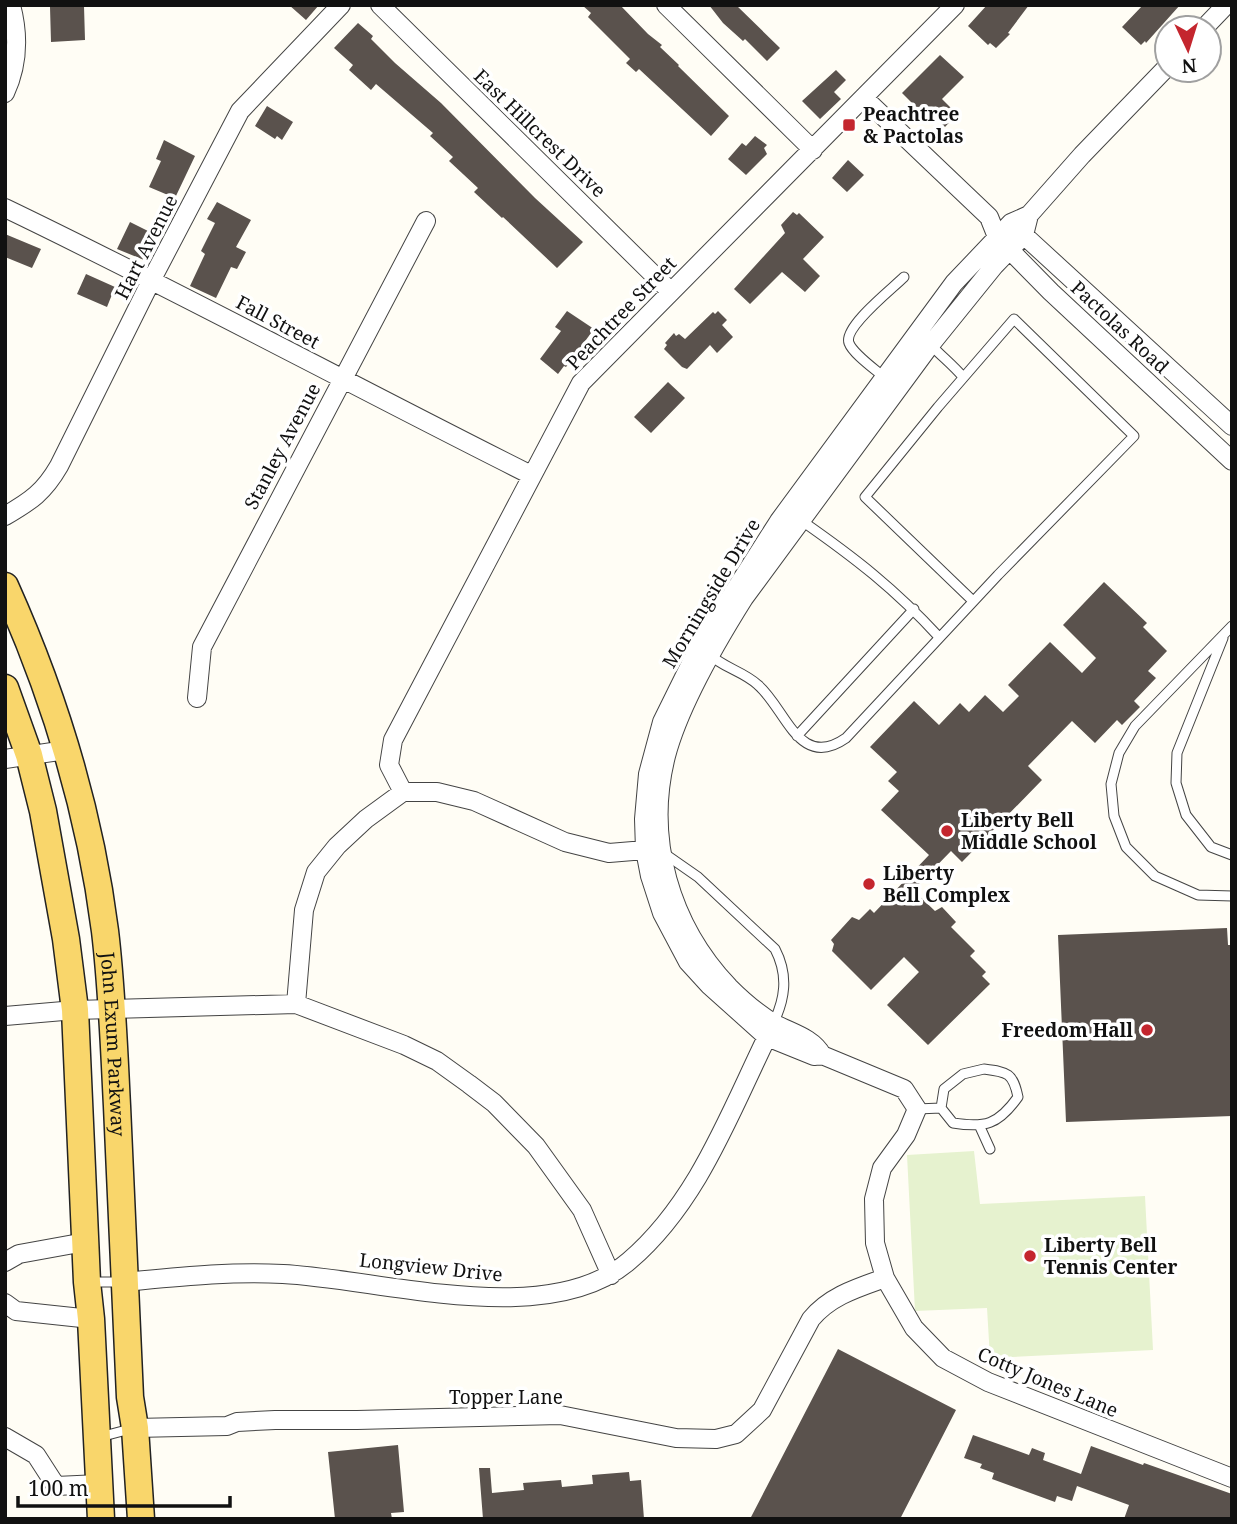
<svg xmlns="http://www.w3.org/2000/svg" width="1237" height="1524" font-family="'Noto Serif',serif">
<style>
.pitch{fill:#e6f2cf}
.building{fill:#5a524d}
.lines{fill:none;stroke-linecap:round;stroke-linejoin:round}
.lane-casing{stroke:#444;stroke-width:11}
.street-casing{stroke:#444;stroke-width:20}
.primary-casing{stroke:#222;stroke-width:29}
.lane{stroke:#fff;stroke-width:9}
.street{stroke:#fff;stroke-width:18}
.primary{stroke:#f9d66b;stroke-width:26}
.poi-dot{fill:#c4262e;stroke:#fff;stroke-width:2.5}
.labels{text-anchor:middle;stroke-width:7;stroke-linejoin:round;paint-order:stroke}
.poi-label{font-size:19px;font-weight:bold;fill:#111;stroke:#fff;text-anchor:start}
.street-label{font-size:19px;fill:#111;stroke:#fff}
</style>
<rect width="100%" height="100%" fill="#fffdf5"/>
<path class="pitch" d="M974,1151L980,1204L1145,1196L1153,1350L990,1358L987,1308L915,1311L907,1155Z"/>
<path class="building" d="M289,5H319L306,20Z
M582,5H620L648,34L662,45L660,47L679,65L678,66L729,116L711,136L639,69L636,72L626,63L630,59L588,17L591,13Z
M709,5H736L780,48L767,61L745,39L743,41L723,23Z
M987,5H1029L1008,33L1010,34L996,48L990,43L988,45L968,26Z
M1143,5H1180L1146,43L1145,41L1141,45L1122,27Z
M84,6L85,40L51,42L50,7Z
M358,23L373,36L371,39L395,63L441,103L535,198L583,242L557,268L503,217L502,218L474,192L478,188L449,161L453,157L430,136L433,133L376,84L371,90L349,70L353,65L334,48Z
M940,55L964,77L942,99L957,114L945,127L932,113L927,118L902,93Z
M836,70L846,80L834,92L841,99L820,119L802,101Z
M267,106L293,122L282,140L277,136L275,139L255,126Z
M755,136L767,145L764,148L767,154L746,175L728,159L742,143L746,146Z
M164,140L195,156L175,198L149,187L161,161L156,159Z
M848,160L864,175L847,192L832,178Z
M217,202L251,220L236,247L246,252L237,269L231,267L216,298L190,286L205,254L201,251L215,223L207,219Z
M793,212L797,215L799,213L824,237L803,259L820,276L805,292L782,272L750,304L734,289L785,233L781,225Z
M130,222L156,235L144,260L117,249Z
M5,234L41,249L32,268L5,257Z
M86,274L115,287L107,307L77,294Z
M567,311L594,329L566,367L564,366L558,374L540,359L561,331L555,327Z
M718,311L727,320L722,325L733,337L717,353L710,345L687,369L682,367L664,349L667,345L665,343L674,333L676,336L679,334L685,339L713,312L715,314Z
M668,382L685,398L651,433L634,417Z
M1104,582L1147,623L1143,627L1167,651L1148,671L1156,678L1134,701L1140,707L1122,725L1117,720L1095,743L1072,721L1028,766L1042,780L962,862L951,851L913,890L935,911L942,907L956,922L951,927L975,951L970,956L986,972L982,976L990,984L928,1045L887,1005L919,972L904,957L871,990L832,951L834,944L831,940L852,917L859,920L870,909L874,913L929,855L881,810L899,791L888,781L897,772L870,747L914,701L939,725L960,703L969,712L985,695L1003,712L1019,696L1008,685L1050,642L1082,673L1096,658L1063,625Z
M1227,928L1228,945H1232V1116L1066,1122L1058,935Z
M838,1349L956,1410L900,1519H750Z
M973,1435L1029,1455L1032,1448L1045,1453L1043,1460L1081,1474L1091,1446L1143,1465L1144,1463L1232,1494V1519H1124L1129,1505L1077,1486L1072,1501L1057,1496L1055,1502L992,1479L994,1473L980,1468L982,1464L964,1458Z
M398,1445L404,1512L391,1513L392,1519H335L328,1452Z
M479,1468H490L492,1493L524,1490L523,1483L561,1480L562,1487L593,1484L592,1475L629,1472L630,1481L641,1480L644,1519H483Z"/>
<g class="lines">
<defs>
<path id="lane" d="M930,344C941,356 953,365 963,377
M885,378C876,370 853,354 849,343C843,327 892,289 904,277
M798,521H802C855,558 895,589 939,637
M1232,626L1135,726L1119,753L1111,784L1114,816L1126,847L1155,876L1198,895L1232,896
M1223,638L1177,753L1176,783L1186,815L1211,847L1232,855
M708,653C723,668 743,671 758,685C786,709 799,771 846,738L998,575L1134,436L1014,319L938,407L865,497L973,601
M797,736L914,609
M665,854L698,877L775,949C789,976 785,1000 772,1026
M984,1069C1008,1072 1013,1073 1018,1097C998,1125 985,1128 953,1123L941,1108L944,1089L963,1074Z
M917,1109L941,1108
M980,1127L990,1149
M91,1282H123
M100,1437L134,1428"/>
<path id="street" d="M380,5L671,292
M666,5L813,150
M1204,28L1226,5
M1167,67L1082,155L1029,215L1011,223L954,283L779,521L700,645L662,722L648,774L644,819L645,850L650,876L662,913L688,962L709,985L767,1037L814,1056L822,1055L904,1089L917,1109L906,1135L882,1168L874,1199L875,1243L885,1278L914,1328L943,1358L988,1382L1232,1478
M5,93C18,65 19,35 11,5
M864,98L989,217L997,237L1051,292L1232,461
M5,208C182,293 355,387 531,475
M1015,227L1232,426
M5,516C31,501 44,492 59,466L152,279L240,111L341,5
M197,698L202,647L426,221
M5,759L66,750
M403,792L389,765L393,740L581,383L955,5
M296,1004L304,910L316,872L337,846L366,819L403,792H437L474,801L565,842L609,853L645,850
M5,1016L75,1010L296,1004L404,1045L437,1061L469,1084L494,1103L536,1146L582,1210L611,1275
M822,1055C813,1038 792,1033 775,1024C758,1014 743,1001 729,987C670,925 645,839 666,756C679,707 717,641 744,598L931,344L994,266L1024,235L1029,215
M5,1262L19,1254L85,1242
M124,1282C177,1277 230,1271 283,1274C382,1279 548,1331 629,1261C697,1203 729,1115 767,1037
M5,1303L16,1311L91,1319
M135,1428L227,1426L237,1422L275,1420H357L560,1415L676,1438L716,1439L736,1434L762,1410L811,1319C830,1296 857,1288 885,1278
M5,1437L36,1455L56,1486L99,1484"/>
<g id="primary">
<path id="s1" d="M5,586C54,695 90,813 105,931C112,989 114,1048 117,1106C122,1203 125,1300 130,1397L135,1428L141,1519"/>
<path d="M5,688L29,755L43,811L66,939L75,1010L87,1282L91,1319L101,1519"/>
</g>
</defs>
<use href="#lane" class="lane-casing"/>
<use href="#street" class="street-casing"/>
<use href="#primary" class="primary-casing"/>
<use href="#lane" class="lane"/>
<use href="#street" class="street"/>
<use href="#primary" class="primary"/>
</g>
<g class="poi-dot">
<rect x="842" y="118" width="14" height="14" rx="3.5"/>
<circle cx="947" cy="831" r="7"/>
<circle cx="869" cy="884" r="7"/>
<circle cx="1147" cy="1030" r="7"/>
<circle cx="1030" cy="1256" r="7"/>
</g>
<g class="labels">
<g class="poi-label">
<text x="863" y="121">Peachtree<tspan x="863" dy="22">&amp; Pactolas</tspan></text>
<text x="961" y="827">Liberty Bell<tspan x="961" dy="22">Middle School</tspan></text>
<text x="883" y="880">Liberty<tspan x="883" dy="22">Bell Complex</tspan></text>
<text x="1133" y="1037" text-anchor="end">Freedom Hall</text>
<text x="1044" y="1252">Liberty Bell<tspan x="1044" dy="22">Tennis Center</tspan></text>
</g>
<g class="street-label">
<text transform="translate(540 133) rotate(44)" y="7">East Hillcrest Drive</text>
<text transform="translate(146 247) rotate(-63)" y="7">Hart Avenue</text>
<text transform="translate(621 313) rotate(-46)" y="7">Peachtree Street</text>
<text transform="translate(278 322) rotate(28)" y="7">Fall Street</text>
<text transform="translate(1120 327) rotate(43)" y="7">Pactolas Road</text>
<text transform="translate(282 446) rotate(-62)" y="7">Stanley Avenue</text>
<text transform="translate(711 593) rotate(-59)" y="7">Morningside Drive</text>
<text dy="7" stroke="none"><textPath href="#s1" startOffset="474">John Exum Parkway</textPath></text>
<text transform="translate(431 1267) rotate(6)" y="7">Longview Drive</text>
<text transform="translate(1048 1382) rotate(23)" y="7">Cotty Jones Lane</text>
<text x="506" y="1404">Topper Lane</text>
</g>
</g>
<rect width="1237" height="1524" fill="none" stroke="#111111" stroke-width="14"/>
<g transform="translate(1188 49) rotate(176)"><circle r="33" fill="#ffffff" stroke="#a0a0a0" stroke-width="2"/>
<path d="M0-5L12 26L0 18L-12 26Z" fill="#c4262e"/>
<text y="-10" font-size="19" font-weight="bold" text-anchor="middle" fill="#111111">N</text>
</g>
<path d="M18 1496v10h212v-10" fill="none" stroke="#111111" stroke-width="3.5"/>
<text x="28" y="1496" font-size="21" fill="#111111" stroke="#ffffff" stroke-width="5" paint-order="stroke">100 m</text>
</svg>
